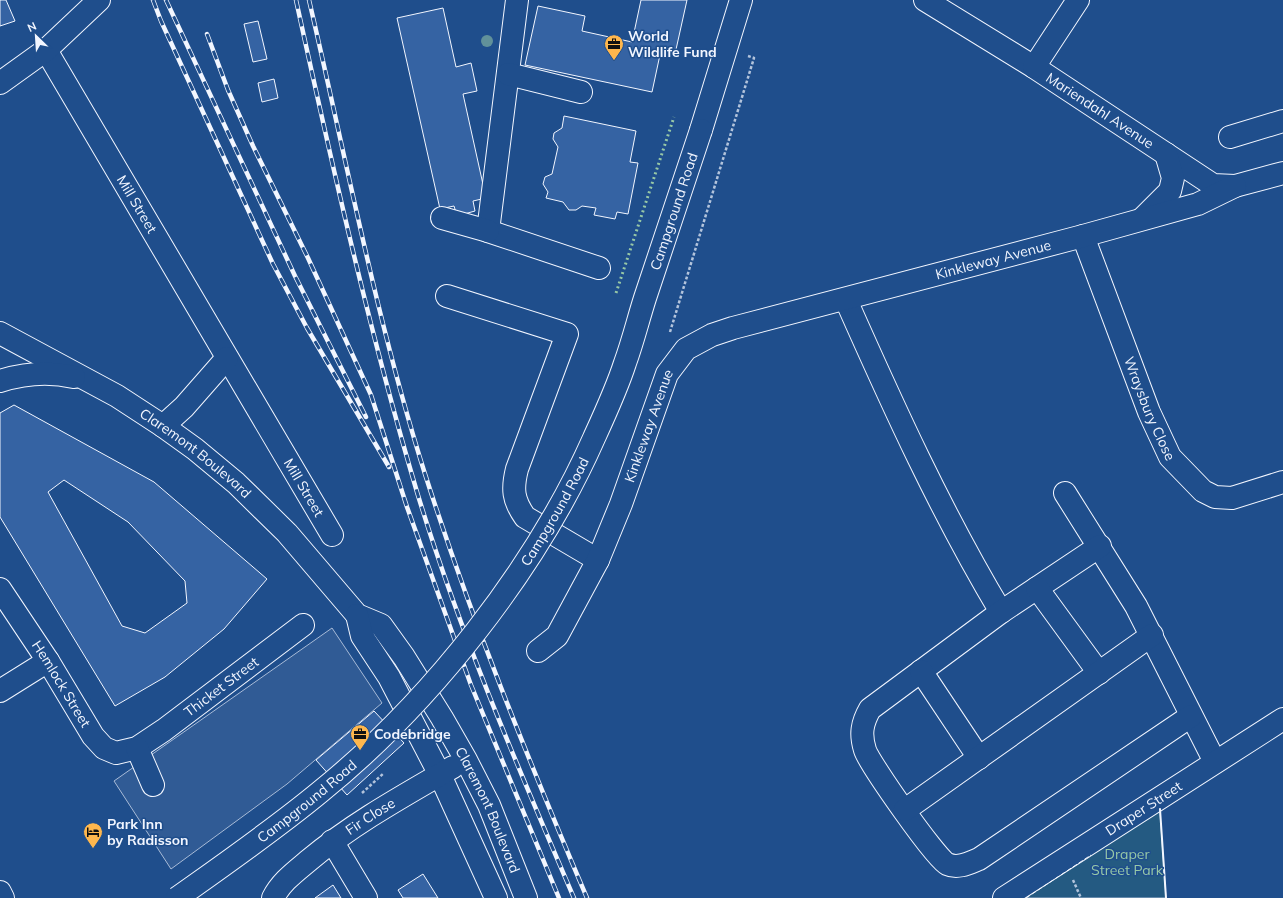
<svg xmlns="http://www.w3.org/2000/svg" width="1283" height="898" font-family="Mulish,sans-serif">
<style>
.green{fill:#245a82;stroke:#a8bbd7}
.parking{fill:#305b95;stroke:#a8bbd7}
.building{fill:#3563a3;stroke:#f2f6ff;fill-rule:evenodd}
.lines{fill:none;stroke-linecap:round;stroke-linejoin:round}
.minor-casing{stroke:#f2f6ff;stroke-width:24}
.major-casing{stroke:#f2f6ff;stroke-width:24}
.path{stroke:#b3c4dc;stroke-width:2.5;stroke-dasharray:3 2;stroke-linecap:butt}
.minor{stroke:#1f4e8c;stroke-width:22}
.major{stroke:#1f4e8c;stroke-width:22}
.rail-casing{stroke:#f2f6ff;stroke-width:4.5}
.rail{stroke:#1f4e8c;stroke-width:3;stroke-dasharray:9;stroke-linecap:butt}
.major-bridge-casing{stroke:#f2f6ff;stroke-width:24;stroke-linecap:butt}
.major-bridge{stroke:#1f4e8c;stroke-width:22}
.hedge{stroke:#97c8a6;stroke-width:3;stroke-dasharray:2 3;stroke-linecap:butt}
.fence{stroke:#f2f6ff;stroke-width:1;stroke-dasharray:5 2;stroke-linecap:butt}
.wall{stroke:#f2f6ff;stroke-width:2}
.tree{fill:#61919a}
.labels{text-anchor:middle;stroke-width:3;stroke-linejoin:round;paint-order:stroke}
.poi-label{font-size:14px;font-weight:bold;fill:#f2f6ff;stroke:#1f4e8c;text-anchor:start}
.street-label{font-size:14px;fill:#f2f6ff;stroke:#1f4e8c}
.park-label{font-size:14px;fill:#97c8a6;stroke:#1f4e8c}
</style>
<rect width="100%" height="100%" fill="#1f4e8c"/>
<path class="green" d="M1159,799L1166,898H1004Z"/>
<path class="parking" d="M332,628L382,703L287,784L171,869L114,781Z"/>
<path class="building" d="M0,0H6L15,21L0,26Z
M641,0H687L675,54L661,50L652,92L525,65L538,6L585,16L582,31L632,42Z
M443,8L456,67L471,63L477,91L463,94L486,198L473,201L475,211L457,216L454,206L440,209L397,18Z
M258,21L267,59L253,62L244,24Z
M274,79L278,98L262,102L258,83Z
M564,116L636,131L630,162L638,163L628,214L617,212L615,219L594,215L596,208L582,206L576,210H569L563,202L546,198L548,192L543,184L545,177L552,174L558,147L553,139L554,133L562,128Z
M14,405L154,482L267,579L224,629L165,677L115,706L0,517V413ZM64,480L128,522L185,581L187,603L145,633L122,626L48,492Z
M374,711L404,743L347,795L316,760Z
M423,874L438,898H403L398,890Z
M333,885L341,898H315Z"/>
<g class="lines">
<defs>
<g id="minor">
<path d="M517,0L488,231L599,268"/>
<path id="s1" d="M925,0L1034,67L1213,185L1235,186L1283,173"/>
<path id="s2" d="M46,50L332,535"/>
<path d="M1034,67L1078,0"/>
<path d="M508,74L581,92"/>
<path d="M0,83L46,50L99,0"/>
<path d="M1230,137L1283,121"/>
<path d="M442,218L488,231"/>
<path d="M1143,218L1170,191L1173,178L1166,154"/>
<path id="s3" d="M1083,236L1149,412L1170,457L1203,491L1215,497L1232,498L1283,482"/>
<path d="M447,296L567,334L517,469C512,489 513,500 525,517L598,560"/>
<path d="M846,300C893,406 941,512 1001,612"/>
<path id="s4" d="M0,333L117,396L163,426L195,449L236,483L287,533L357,615L381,625L404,657L442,718L466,760L489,805L526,898"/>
<path d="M0,381C25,373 48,371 74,377"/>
<path d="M163,426L184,407L227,358"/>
<path d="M1065,493L1136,606L1215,762"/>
<path d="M1100,546L1001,612L870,709C862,723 860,734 865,750C869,763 937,860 947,864C958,869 969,863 979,859L1191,716"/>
<path d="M1037,588L1099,673"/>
<path id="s5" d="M0,589L48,661L93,736L104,748L116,753L137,748L164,730L303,625"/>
<path d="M357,615L362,636L389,677L440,775L496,898"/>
<path id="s6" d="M538,651L557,636L598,560L621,504L667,374L686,349L712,335L733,328L1083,236L1198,204L1235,186"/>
<path d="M921,671L979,758"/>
<path d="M0,691L48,661"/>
<path d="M137,748L153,785"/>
<path d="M905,810L1152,635"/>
<path d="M332,841L366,898"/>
<path d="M0,892L3,898"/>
<path id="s7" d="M273,898C281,882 295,872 308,861C352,824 403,796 453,767"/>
<path id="s8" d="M1004,898L1283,719"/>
</g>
<path id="major" d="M701,130L741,0"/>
</defs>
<use href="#minor" class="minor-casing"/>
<use href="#major" class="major-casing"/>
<path class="path" d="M670,332L754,58L748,56
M362,793L384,773
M1073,880L1081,898"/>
<use href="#minor" class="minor"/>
<use href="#major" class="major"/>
<defs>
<path id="rail" d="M153,0L161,21L273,264L307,328L389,467
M166,0L295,276L366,417
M296,0C332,165 369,330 417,492C459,631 517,765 574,898
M309,0C346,158 376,319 425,474C471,618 528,759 587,898
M207,34L228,90L253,146L308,258L371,395L407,507L471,685L559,898"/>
</defs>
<use href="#rail" class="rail-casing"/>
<use href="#rail" class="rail"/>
<defs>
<g id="major-bridge">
<path id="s9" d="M177,898C225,864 274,830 320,792C430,703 536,569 594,438C605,414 617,388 625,363C633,341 638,320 645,298C664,242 682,186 701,130"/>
</g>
</defs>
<use href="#major-bridge" class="major-bridge-casing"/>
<use href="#major-bridge" class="major-bridge"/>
<path class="hedge" d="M616,293L674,117"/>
<path class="fence" d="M1026,898L1091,855"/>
<path class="wall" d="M1160,809L1166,898"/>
</g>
<circle class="tree" cx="487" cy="41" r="6"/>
<defs>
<symbol id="office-pin" viewBox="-11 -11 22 30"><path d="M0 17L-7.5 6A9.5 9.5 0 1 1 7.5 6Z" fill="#ffb74d" stroke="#1f4e8c"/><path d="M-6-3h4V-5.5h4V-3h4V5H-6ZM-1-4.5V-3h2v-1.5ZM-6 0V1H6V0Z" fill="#111"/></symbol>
<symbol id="hotel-pin" viewBox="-11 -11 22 30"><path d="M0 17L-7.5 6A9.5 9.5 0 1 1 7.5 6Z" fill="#ffb74d" stroke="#1f4e8c"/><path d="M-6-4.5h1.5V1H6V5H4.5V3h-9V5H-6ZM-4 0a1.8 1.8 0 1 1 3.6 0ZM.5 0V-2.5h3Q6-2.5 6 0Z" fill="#111"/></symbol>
</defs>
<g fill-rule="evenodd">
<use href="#office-pin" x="603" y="33" width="22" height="30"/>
<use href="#office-pin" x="349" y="723" width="22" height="30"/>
<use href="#hotel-pin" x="82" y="821" width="22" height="30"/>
</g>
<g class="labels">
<g class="poi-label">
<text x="628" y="41">World<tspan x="628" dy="16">Wildlife Fund</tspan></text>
<text x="374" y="739">Codebridge</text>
<text x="107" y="829">Park Inn<tspan x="107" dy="16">by Radisson</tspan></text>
</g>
<g class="street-label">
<text dy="5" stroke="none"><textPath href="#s1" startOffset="207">Mariendahl Avenue</textPath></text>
<text dy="5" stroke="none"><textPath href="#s2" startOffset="179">Mill Street</textPath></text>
<text dy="5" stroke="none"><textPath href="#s9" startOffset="870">Campground Road</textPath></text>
<text dy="5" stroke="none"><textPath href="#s6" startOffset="661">Kinkleway Avenue</textPath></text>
<text dy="5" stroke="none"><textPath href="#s3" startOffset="185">Wraysbury Close</textPath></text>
<text dy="5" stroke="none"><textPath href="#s6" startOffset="254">Kinkleway Avenue</textPath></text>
<text dy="5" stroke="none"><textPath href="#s4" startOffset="230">Claremont Boulevard</textPath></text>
<text dy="5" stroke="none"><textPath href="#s2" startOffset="508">Mill Street</textPath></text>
<text dy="5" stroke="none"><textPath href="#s9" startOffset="546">Campground Road</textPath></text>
<text dy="5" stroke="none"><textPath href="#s5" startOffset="113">Hemlock Street</textPath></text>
<text dy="5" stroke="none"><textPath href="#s5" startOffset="329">Thicket Street</textPath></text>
<text dy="5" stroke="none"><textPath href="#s9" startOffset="162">Campground Road</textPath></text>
<text dy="5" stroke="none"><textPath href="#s8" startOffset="166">Draper Street</textPath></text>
<text dy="5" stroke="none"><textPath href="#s4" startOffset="700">Claremont Boulevard</textPath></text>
<text dy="5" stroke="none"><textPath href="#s7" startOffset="128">Fir Close</textPath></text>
</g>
<g class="park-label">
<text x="1127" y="859">Draper<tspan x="1127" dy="16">Street Park</tspan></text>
</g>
</g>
<g transform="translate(36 36) rotate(335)" stroke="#1f4e8c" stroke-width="3" paint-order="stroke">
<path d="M0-3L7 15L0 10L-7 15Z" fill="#f2f6ff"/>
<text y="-6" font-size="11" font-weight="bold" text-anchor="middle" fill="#f2f6ff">N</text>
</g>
</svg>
